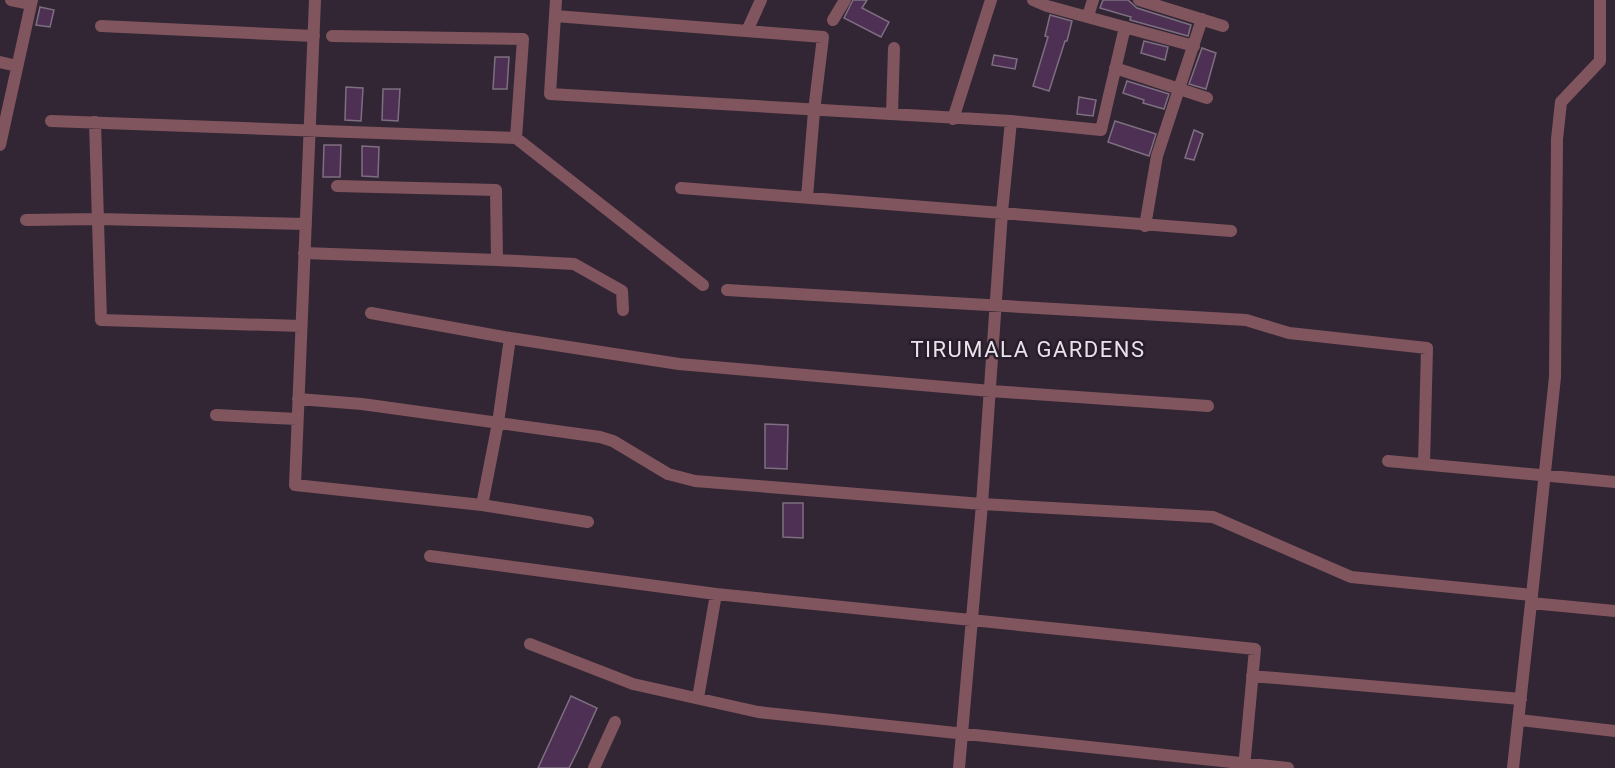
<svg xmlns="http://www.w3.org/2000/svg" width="1615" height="768" font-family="Roboto,sans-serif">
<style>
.building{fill:#4d3053;stroke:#7d6f80;stroke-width:1.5}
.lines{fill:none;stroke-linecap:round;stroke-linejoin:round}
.street{stroke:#80555e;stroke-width:12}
.labels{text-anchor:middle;stroke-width:5;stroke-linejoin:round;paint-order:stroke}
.neighbourhood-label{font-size:22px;letter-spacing:1.5px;fill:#e9e1eb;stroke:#281d2a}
</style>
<rect width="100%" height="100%" fill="#322634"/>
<path class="building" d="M853,0H867L862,8L889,22L881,37L844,18Z
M1103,0H1128L1137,8L1191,25L1188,36L1130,20L1131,17L1100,8Z
M40,7L54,10L50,27L36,25Z
M1050,15L1072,21L1067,41H1065L1049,91L1033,86L1048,37L1045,36Z
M1144,41L1168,47L1165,60L1141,53Z
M1202,48L1216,53L1206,89L1189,84Z
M994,55L1017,59L1015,69L992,65Z
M495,57H509L507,89H493Z
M1127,81L1169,94L1164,109L1143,103L1144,100L1123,93Z
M346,87L363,88L361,121L345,120Z
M383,89H400L398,121L382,120Z
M1079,97L1096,100L1093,116L1077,114Z
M1115,121L1156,134L1149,156L1108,142Z
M1194,130L1203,134L1194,160L1185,158Z
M324,145H341L340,177H323Z
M362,146L379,147L378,177L362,176Z
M765,424L788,425L787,469L765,468Z
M783,503H803V538L783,537Z
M571,696L597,708L578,750L569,768H538Z"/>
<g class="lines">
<path class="street" d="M11,0L31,4
M315,0L295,485L482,505L498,423L510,338
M556,0L550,94L1011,121L1101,130L1125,27
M1033,0L1047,6L1194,46
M1139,0L1223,26
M555,16L823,37L814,111L807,197
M1088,16L1093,0
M833,20L845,0
M101,26L314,36
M747,31L761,0
M332,36L523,39L516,138
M0,62L17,66
M1115,68L1207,98
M892,114L894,48
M953,119L991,0
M51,121L516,138L703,285
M95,122L101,320L301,326
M0,145L32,0
M337,186L496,190L497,260
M681,188L1231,231
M26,220L98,219L306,224
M1145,226L1157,156L1202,19
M304,253L497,260L574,264L622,291L623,310
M727,290L1246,320L1289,333L1427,348L1424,464
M371,313L510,338L679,364L991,391L1208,406
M298,399L362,404L600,437L613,441L668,474L695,481L982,504L1213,517L1351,577L1532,595L1531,603L1615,611
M216,415L297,419
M1388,461L1615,482
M482,505L588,522
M430,556L716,594L1255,649L1244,768
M1532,595L1555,377L1557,139L1561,102L1600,61V0
M530,644L633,684L758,712L1288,768
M1252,676L1521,699
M698,698L716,594
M1519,720L1615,731
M594,768L615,722
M959,768L982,504L1002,212L1011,121
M1513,768L1531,603"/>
</g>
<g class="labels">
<g class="neighbourhood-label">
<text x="1028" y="357">TIRUMALA GARDENS</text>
</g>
</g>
</svg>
